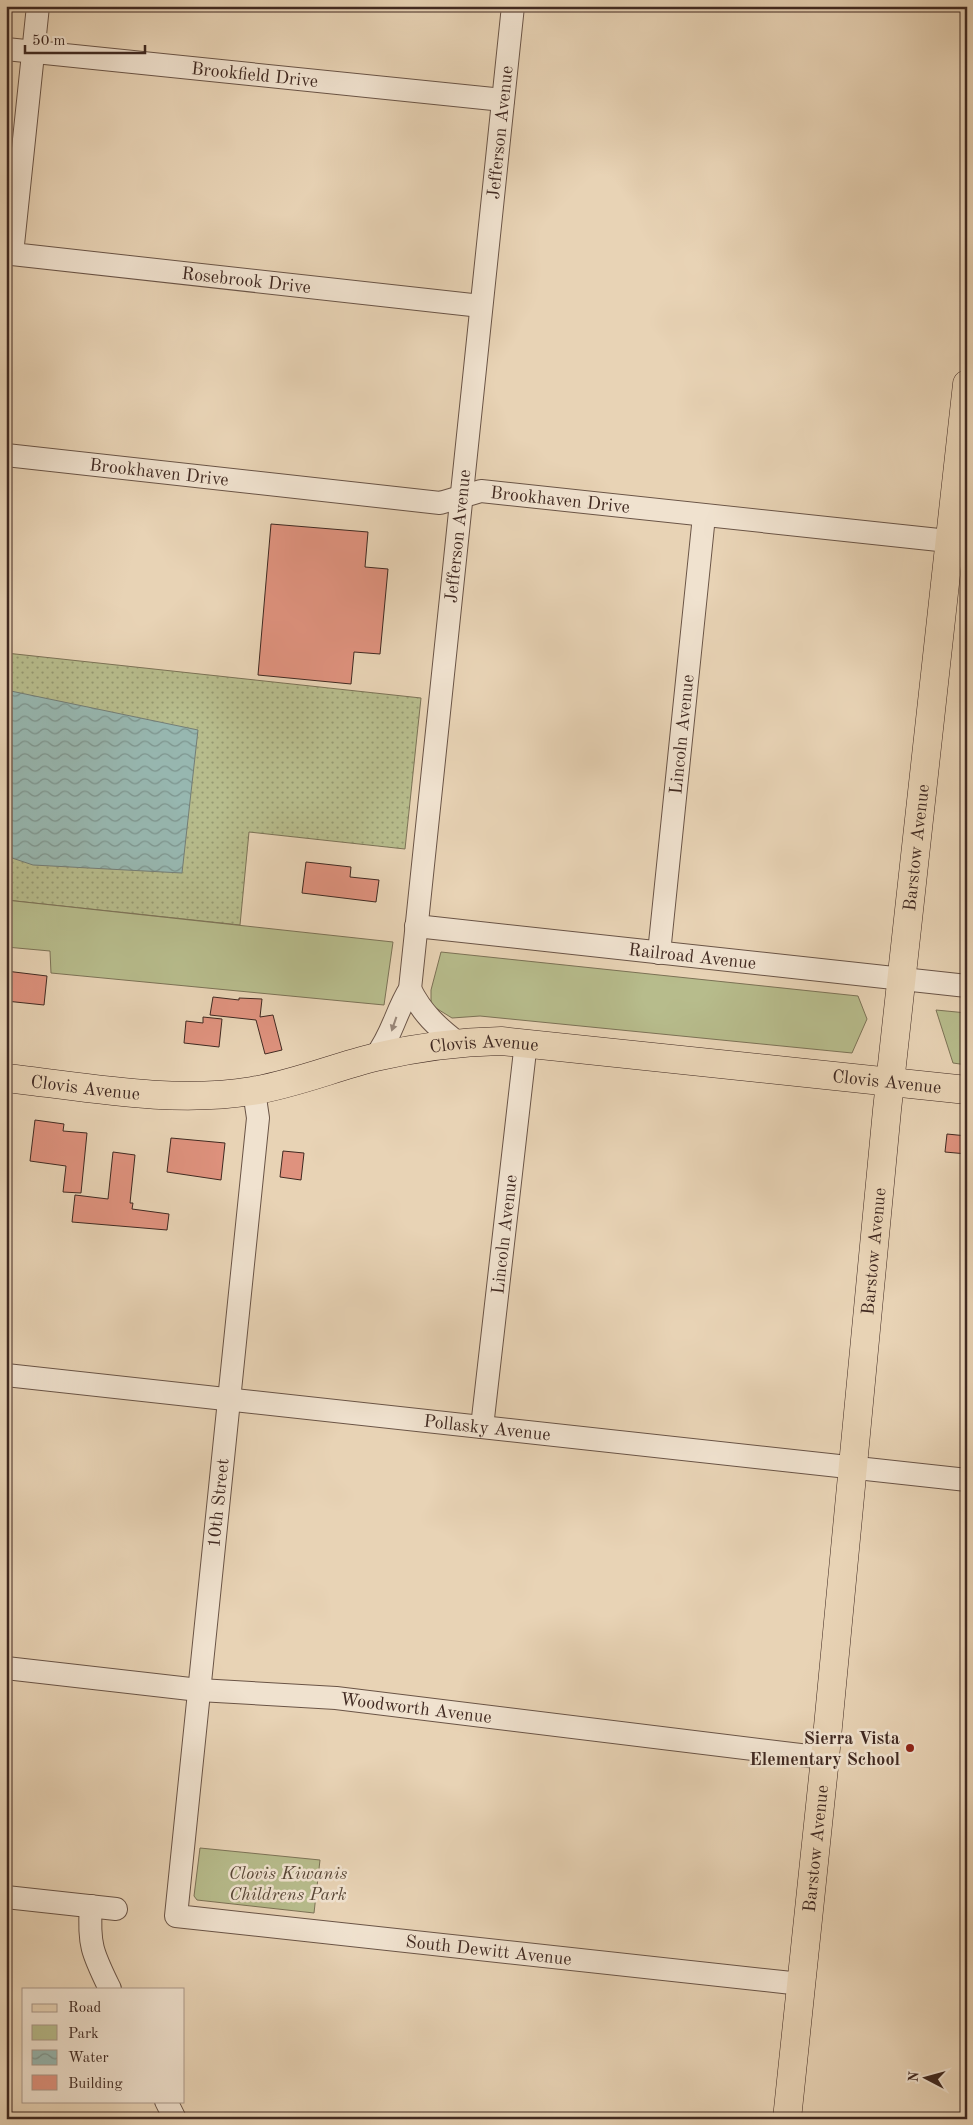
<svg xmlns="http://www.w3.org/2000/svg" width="973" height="2125" font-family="'Old Standard TT',serif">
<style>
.grass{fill:url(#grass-dots);stroke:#7c7256}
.green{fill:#b7bc8c;stroke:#7c7256}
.water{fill:url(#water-waves);stroke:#747e77}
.building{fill:#df927e;stroke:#402921}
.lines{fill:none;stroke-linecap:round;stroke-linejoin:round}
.minor-casing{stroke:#6a5446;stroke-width:24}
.major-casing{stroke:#402921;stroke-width:29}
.minor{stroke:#f0e2cf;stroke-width:22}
.major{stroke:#e8d3b5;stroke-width:28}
.oneway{fill:#988678}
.poi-dot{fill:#8f2418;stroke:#f0e2cf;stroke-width:2}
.labels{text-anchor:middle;stroke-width:5;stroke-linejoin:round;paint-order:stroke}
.street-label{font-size:18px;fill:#402921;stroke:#f0e2cf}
.poi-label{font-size:18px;font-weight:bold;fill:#402921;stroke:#f0e2cf;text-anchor:end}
.park-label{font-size:18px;font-style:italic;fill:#584636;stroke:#f0e2cf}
</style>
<defs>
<pattern id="grass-dots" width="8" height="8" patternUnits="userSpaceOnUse" patternTransform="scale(1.25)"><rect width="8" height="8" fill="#b7bc8c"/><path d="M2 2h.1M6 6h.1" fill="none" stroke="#969972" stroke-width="1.8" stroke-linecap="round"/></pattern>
<pattern id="water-waves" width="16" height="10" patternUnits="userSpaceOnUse" patternTransform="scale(1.25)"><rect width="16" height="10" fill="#97b7b0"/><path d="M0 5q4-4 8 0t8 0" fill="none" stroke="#7d958f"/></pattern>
</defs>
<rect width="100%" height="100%" fill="#e8d3b5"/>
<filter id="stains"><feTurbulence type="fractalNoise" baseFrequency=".004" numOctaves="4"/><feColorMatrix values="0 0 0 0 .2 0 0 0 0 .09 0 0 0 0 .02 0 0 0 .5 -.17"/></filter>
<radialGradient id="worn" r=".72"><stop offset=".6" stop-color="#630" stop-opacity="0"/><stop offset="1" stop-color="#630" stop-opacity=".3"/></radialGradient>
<path class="grass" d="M6,653L421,698L405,849L249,832L240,925L6,900Z"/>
<path class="green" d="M6,900L393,942L384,1005L51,973L50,951L6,947Z
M441,952L858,996L867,1019L852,1053L480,1016L452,1018L431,1005V990Z
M936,1010L967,1013V1065L953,1063Z
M200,1848L320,1860L314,1913L197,1900L194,1896Z"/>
<path class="water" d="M6,690L198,730L182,873L33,865L6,856Z"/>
<path class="building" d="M271,524L368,532L365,567L388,569L380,654L354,652L351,684L258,675Z
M306,862L351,867L350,877L379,880L376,902L302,893Z
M6,971L47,976L44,1005L6,1001Z
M213,997L239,1000V998L262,999L260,1017L273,1015L282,1050L265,1054L256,1020L210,1015Z
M203,1017L222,1019L219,1047L184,1043L186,1021L203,1023Z
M35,1120L64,1124L63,1131L87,1133L81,1193L63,1192L66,1166L30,1161Z
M947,1134L967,1136V1154L945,1152Z
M171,1138L225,1143L221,1180L167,1172Z
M283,1151L304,1153L301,1180L280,1177Z
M113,1152L135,1155L130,1203H133L132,1209L169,1214L167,1230L72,1222L75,1195L108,1199Z"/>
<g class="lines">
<defs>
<g id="minor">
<path id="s1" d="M38,6L12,254L481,306"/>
<path id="s2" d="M6,49L503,100"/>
<path id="s3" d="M6,455L440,503L481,491L967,543"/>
<path id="s4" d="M416,926L967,986"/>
<path id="s5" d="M659,953L704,516"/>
<path d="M410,989C422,1013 437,1027 458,1043"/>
<path id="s6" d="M375,1057C392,1036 396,1011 410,989L513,6"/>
<path id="s7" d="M254,1091L258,1118L176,1916L801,1984"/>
<path id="s8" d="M6,1375L967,1480"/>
<path id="s9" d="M482,1427L526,1042"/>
<path id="s10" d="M6,1668L199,1690L336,1698L825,1758"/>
<path d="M6,1897L116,1909"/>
<path d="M91,1906C88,1945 93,1954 110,1989"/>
<path d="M166,2101L175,2119"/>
</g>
<g id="major">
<path id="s11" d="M6,1078C87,1087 171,1104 252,1091C295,1084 335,1067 376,1057C418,1047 458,1042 501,1041L967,1090"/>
<path id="s12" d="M787,2119L825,1758L887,1110L967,384"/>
</g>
</defs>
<use href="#minor" class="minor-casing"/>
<use href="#major" class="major-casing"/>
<use href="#minor" class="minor"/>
<use href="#major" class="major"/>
</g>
<defs><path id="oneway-solid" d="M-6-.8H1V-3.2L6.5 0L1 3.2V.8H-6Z" transform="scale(1.25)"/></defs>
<use class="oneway" href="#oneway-solid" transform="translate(394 1024) rotate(109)"/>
<circle class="poi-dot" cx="910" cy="1748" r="5"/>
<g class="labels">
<g class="street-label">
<text dy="6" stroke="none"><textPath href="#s2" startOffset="250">Brookfield Drive</textPath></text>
<text dy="6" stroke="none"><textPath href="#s6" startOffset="938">Jefferson Avenue</textPath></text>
<text dy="6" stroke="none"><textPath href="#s1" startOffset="485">Rosebrook Drive</textPath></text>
<text dy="6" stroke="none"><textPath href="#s3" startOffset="154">Brookhaven Drive</textPath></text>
<text dy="6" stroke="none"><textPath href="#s3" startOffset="559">Brookhaven Drive</textPath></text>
<text dy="6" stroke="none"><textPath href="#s6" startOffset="532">Jefferson Avenue</textPath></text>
<text dy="6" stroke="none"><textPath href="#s5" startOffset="220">Lincoln Avenue</textPath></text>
<text dy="6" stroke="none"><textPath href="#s12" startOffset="1278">Barstow Avenue</textPath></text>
<text dy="6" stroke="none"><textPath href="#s4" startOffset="278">Railroad Avenue</textPath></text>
<text dy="6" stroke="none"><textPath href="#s11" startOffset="485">Clovis Avenue</textPath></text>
<text dy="6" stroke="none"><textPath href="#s11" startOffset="890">Clovis Avenue</textPath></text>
<text dy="6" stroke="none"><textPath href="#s11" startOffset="80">Clovis Avenue</textPath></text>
<text dy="6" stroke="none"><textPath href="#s9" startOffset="194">Lincoln Avenue</textPath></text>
<text dy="6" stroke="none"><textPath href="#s12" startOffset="872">Barstow Avenue</textPath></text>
<text dy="6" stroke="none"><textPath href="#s8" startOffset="484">Pollasky Avenue</textPath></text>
<text transform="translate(218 1503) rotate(-84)" y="6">10th Street</text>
<text dy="6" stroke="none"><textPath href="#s10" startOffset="412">Woodworth Avenue</textPath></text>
<text dy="6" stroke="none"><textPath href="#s12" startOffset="272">Barstow Avenue</textPath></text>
<text dy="6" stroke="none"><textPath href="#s7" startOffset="1144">South Dewitt Avenue</textPath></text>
</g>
<g class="poi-label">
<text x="900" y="1744">Sierra Vista<tspan x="900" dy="21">Elementary School</tspan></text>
</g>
<g class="park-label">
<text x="288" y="1879">Clovis Kiwanis<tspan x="288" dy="21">Childrens Park</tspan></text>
</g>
</g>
<rect width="973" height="2125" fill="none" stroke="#e8d3b5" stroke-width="25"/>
<rect x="8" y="8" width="958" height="2110" fill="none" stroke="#402921" stroke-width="2.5"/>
<rect x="12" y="12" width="948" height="2100" fill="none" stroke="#402921"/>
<rect x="22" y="1988" width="162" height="115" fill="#f0e2cf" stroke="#aa9889"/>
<rect x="32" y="2004" width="25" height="8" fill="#e8d3b5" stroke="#aa9889"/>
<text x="68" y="2012" font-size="15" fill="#402921">Road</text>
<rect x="32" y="2025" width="25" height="15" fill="#b7bc8c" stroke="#aa9889"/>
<text x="68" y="2038" font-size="15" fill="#402921">Park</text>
<rect x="32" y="2050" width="25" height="15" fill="url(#water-waves)" stroke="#aa9889"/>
<text x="68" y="2062" font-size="15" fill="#402921">Water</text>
<rect x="32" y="2075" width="25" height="15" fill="#df927e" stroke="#aa9889"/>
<text x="68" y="2088" font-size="15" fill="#402921">Building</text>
<g transform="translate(926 2078) rotate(276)" stroke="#f0e2cf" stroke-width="4" paint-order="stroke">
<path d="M0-4L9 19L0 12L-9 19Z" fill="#402921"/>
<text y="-8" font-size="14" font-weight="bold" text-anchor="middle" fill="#402921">N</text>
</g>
<path d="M25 45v8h120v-8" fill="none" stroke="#402921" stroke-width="2.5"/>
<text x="32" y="45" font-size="15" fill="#402921" stroke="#f0e2cf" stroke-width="4" paint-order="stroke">50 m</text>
<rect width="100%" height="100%" filter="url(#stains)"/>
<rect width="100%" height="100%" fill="url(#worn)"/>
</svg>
